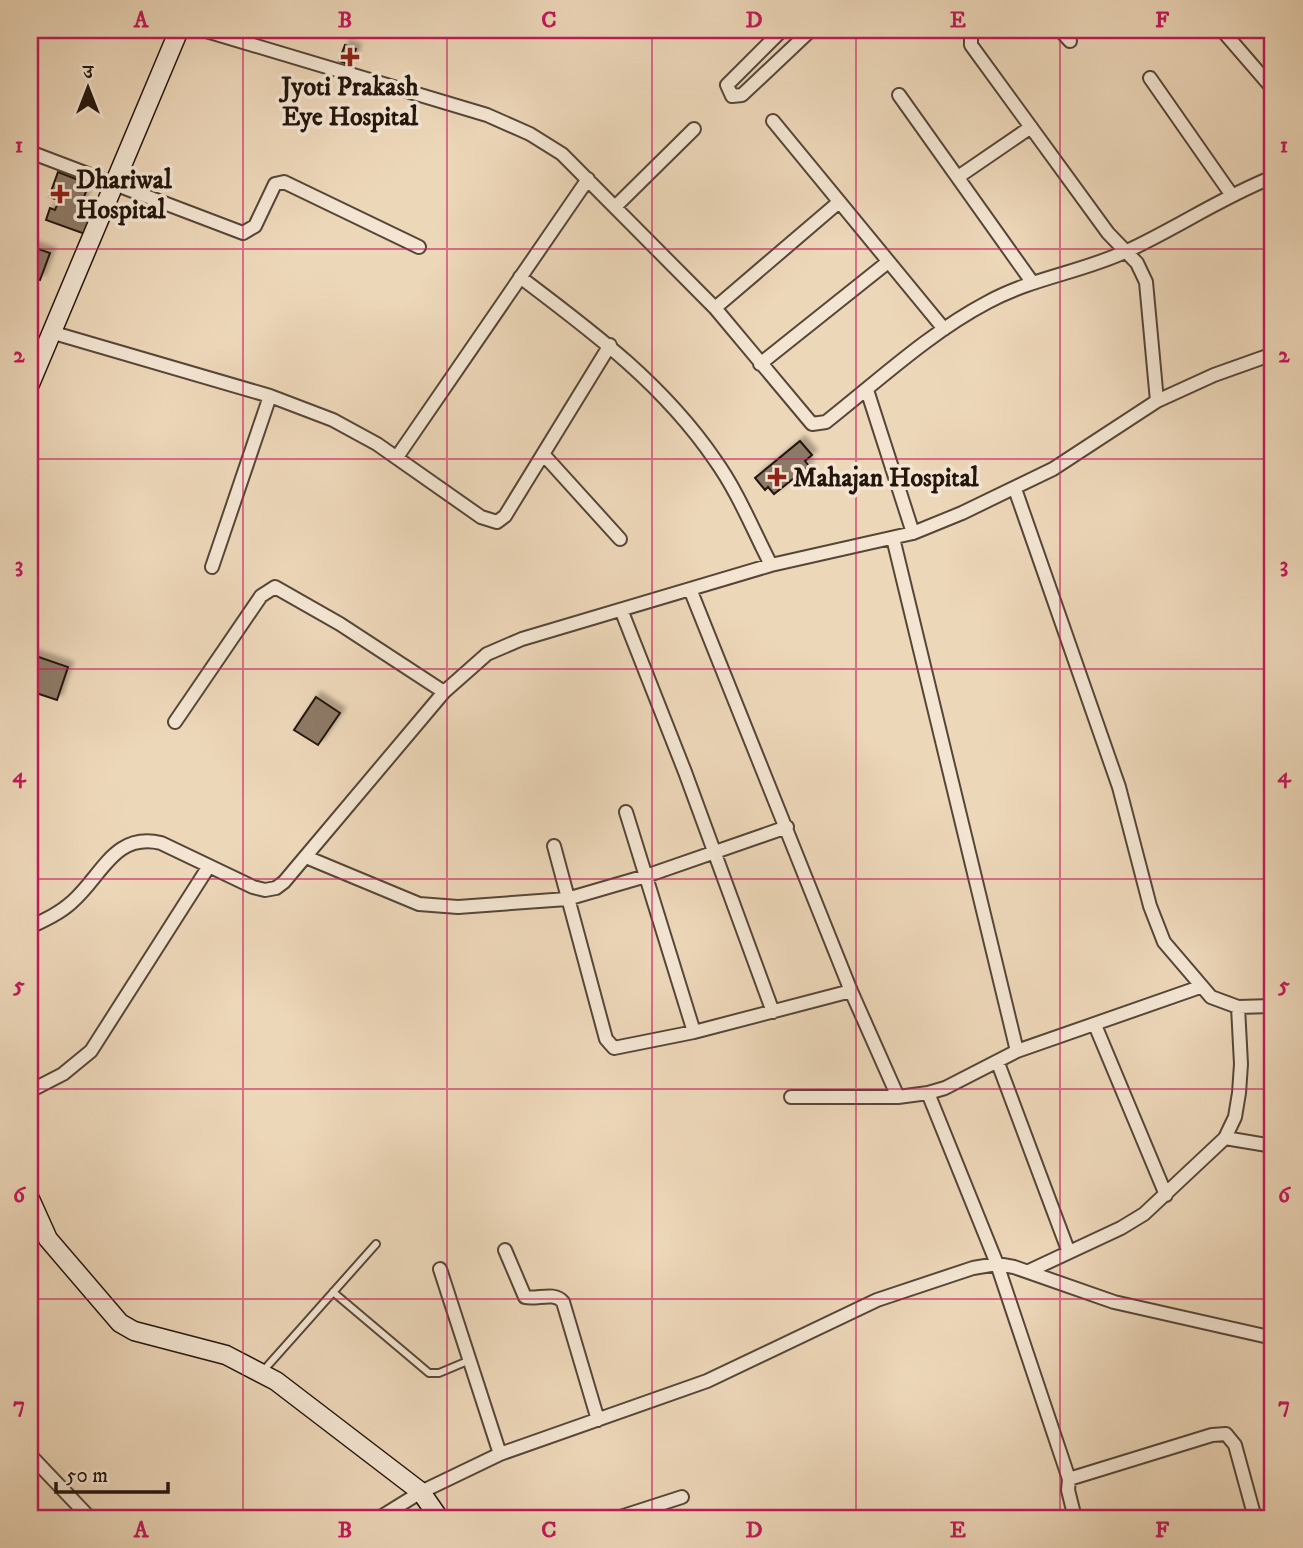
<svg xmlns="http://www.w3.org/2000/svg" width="1303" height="1548" font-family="'IM FELL DW Pica','Noto Serif Devanagari',serif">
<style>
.building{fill:#8d7a66;stroke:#24160d;stroke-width:2;filter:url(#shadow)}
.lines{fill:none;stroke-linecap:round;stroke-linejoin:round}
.lane-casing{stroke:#564638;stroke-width:10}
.street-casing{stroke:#564638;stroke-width:16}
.secondary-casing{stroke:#24160d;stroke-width:21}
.lane{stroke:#f3e5d2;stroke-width:6}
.street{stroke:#f3e5d2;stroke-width:12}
.secondary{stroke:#f3e5d2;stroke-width:18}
.grid{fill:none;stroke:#c2185b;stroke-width:2;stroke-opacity:0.55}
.poi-dot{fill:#8f2418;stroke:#f3e5d2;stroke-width:2.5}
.labels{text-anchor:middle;stroke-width:7;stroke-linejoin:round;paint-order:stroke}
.poi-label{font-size:26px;font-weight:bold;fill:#24160d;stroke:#f3e5d2;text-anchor:start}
.neatline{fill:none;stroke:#c2185b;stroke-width:2.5}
.grid-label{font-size:23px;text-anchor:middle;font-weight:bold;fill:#c2185b}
</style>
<defs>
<filter id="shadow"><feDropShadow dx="5" dy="-5" stdDeviation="2" flood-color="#0004"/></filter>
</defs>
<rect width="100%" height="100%" fill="#edd7b9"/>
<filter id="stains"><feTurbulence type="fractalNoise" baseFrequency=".00286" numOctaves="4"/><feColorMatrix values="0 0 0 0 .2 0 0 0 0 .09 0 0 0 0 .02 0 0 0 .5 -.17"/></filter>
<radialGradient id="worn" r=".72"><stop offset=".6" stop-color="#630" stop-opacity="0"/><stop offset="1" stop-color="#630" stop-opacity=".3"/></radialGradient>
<path class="building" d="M345,45L356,49L350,65L339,61Z
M58,172L89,184L79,210L91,215L85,234L46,220L50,208L55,210L59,200L49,197Z
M30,246L50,253L40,280L30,276Z
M800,441L812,455L805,461L809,466L774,494L768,487L765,490L755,478Z
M30,654L68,667L57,700L30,691Z
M316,697L340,713L318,745L294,730Z"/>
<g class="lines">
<defs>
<path id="lane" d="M333,1292L429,1373H439L470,1360
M263,1371L376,1244"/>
<path id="street" d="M203,30L487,115L530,134L562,154L715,308L812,424L826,422C878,381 929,333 988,302C1032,278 1082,272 1127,251C1177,228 1222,197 1273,177
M782,30L727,85L732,96L742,95L811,30
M971,30V45L1108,233L1137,263L1146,282L1157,401
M1060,30L1070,41
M1222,30L1273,89
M1150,78L1231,194
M899,95L1032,282
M773,121L944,329
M30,152L243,233L255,226L275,184L284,182L419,247
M958,177L1031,127
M616,206L694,129
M520,277C593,332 663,384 715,460C738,492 753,530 771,565
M715,308L839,202
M54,333L270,396L333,420L377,444L481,517L497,522L505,516L610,345
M760,364L888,262
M867,390L913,533
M543,454L620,539
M397,457L588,179
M1015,489L1119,787L1150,906L1164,942L1211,997L1238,1007L1273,1006
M893,538L1017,1051
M212,567L270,396
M690,589L851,991L898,1097
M622,612L685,772L773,1012
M175,722L261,596L275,587L340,624L444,692
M626,812L694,1032
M554,846L606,1039L614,1048L694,1032L851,991
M306,857L419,904L458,907L567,899L646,876L787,827
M30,927C45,920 60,913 72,902C102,876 114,832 161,843L253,887L265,890L276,888L284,882L444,692L487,654L522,639L771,565L913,533L962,513L1053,469L1157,401L1214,375L1273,354
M1095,1025L1166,1195
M998,1063L1068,1250
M30,1091L63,1074L91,1051L209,866
M928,1093L997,1264L1069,1479L1068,1490L1075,1518
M791,1097H898L928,1093L945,1088L1017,1051L1200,987
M1225,1138L1273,1146
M505,1250L525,1297C537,1300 554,1291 563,1302L598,1420
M440,1269L500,1454
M1029,1271L1121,1228L1144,1214L1225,1138L1235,1117L1239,1093L1241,1064L1238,1007
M30,1455L90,1518
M1069,1479L1212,1435L1226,1434L1235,1445L1255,1518
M379,1518L421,1492L500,1454L707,1381L877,1300L973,1268L997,1264L1014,1267L1114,1302L1273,1338
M617,1518L682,1497"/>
<path id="secondary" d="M30,384L179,30
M30,1199L48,1239L120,1323L134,1331L226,1355L276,1381L421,1492L439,1518"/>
</defs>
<use href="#lane" class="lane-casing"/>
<use href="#street" class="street-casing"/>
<use href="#secondary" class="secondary-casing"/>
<use href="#lane" class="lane"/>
<use href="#street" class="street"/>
<use href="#secondary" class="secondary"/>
</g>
<path class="grid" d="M243,30V1518M447,30V1518M652,30V1518M856,30V1518M1060,30V1518M30,249H1273M30,459H1273M30,669H1273M30,879H1273M30,1089H1273M30,1299H1273"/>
<g class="poi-dot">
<path d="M346.5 46.5h7v7h7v7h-7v7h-7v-7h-7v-7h7z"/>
<path d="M56.5 183.5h7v7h7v7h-7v7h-7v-7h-7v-7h7z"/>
<path d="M773.5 466.5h7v7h7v7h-7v7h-7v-7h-7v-7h7z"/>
</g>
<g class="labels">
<g class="poi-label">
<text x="350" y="95" text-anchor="middle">Jyoti Prakash<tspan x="350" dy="30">Eye Hospital</tspan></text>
<text x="76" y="188">Dhariwal<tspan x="76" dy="30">Hospital</tspan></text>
<text x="793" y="486">Mahajan Hospital</text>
</g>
</g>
<rect width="1303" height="1548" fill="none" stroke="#edd7b9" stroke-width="77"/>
<g transform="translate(88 88)" stroke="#f3e5d2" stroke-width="5" paint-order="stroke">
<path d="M0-5L12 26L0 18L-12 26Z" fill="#24160d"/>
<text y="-10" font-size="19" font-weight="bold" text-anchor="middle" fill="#24160d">उ</text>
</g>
<path d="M56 1482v10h112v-10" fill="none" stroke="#24160d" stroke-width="3.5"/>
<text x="66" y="1482" font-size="21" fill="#24160d" stroke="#f3e5d2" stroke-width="5" paint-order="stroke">50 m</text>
<rect x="38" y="38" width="1226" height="1472" class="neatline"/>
<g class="grid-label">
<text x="141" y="27">A</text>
<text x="345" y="27">B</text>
<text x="549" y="27">C</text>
<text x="754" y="27">D</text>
<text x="958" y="27">E</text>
<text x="1162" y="27">F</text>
<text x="19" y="152">1</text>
<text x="1284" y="152">1</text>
<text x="19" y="362">2</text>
<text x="1284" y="362">2</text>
<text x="19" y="572">3</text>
<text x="1284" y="572">3</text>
<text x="19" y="782">4</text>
<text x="1284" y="782">4</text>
<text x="19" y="992">5</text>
<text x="1284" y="992">5</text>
<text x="19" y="1202">6</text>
<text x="1284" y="1202">6</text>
<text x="19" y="1412">7</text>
<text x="1284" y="1412">7</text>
<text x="141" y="1537">A</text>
<text x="345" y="1537">B</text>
<text x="549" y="1537">C</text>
<text x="754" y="1537">D</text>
<text x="958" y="1537">E</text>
<text x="1162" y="1537">F</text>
</g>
<rect width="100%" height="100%" filter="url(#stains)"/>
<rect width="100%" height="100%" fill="url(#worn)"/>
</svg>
